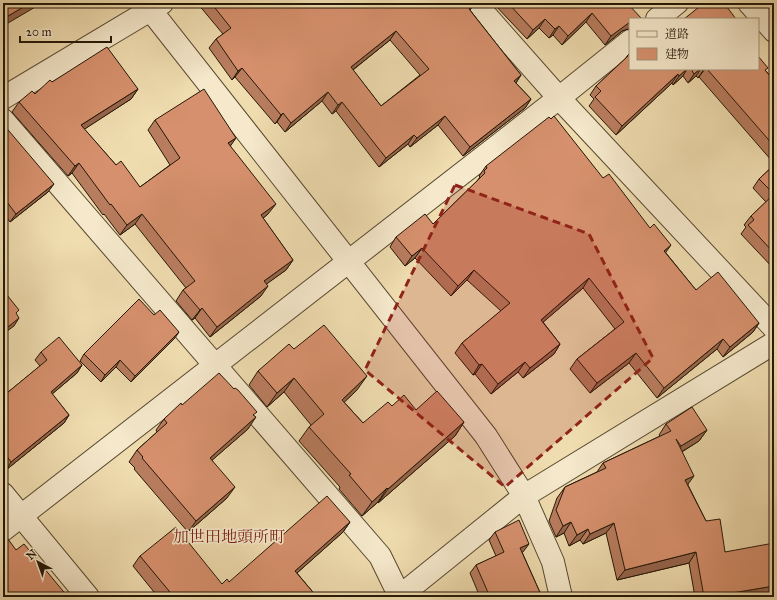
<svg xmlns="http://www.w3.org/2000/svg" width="777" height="600" font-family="'IM FELL Great Primer','Noto Serif JP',serif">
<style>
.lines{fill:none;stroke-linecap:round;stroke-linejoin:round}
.minor-casing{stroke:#574830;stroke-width:24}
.minor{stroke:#f5e8cb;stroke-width:22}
.wall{fill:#b87c5e;stroke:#241706;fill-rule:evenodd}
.shaded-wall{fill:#96654c;stroke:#241706}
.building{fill:#d6906d;stroke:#241706;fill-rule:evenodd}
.marked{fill:#8f2418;fill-opacity:0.2;stroke:#8f2418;stroke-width:3;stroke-dasharray:8 5;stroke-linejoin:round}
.labels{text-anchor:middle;stroke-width:3;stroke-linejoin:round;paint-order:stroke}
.quarter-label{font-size:16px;fill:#7a1f14;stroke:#f5e8cb}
</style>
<rect width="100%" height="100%" fill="#efdcaf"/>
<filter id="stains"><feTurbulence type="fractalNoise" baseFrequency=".005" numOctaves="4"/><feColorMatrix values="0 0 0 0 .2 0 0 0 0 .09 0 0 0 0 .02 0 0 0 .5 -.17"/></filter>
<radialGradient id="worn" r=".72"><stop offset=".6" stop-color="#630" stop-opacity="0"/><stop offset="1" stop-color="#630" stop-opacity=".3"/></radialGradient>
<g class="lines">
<defs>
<path id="minor" d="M145,3L486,436L524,496L553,562L561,597
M475,3L559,98L774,328
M749,3L774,31
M657,19L677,3
M3,98L162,3
M3,120L380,556L400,597
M3,494L88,597
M3,530L559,98L630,41
M400,596L524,496L774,343"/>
</defs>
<use href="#minor" class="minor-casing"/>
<use href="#minor" class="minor"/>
</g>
<path class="wall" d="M199,3H473L474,5L470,10L521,75L516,83L531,99L525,108L463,156L438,125L410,147L408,144L379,167L336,111L332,114L322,101L285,132L277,122L275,124L235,77L232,80L209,48L216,39L223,34L198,4ZM390,40L420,75L381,106L353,70Z
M493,3H635L630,7V29H628L622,31L605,45L586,22L562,45L553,35L549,38L539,28L527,39Z
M630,53V69H758L766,71L774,81V269L741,234L746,227L744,225L751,216L766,202L753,188L759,179L773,166L771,163L772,161L699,77L698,78L696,76L688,83L683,76L673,85L672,83L616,135L589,106L594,99L590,95L596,86L625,59L628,55Z
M52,82L138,89L131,99L84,129L116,165L140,187L170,165L148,130L155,120L230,146L268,214L263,218L293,260L286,270L266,284L261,296L210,337L195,318L192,320L176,301L183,290L186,288L135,224L120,235L104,214L103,215L72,173L68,176L12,112L19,102L35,94Z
M3,124L48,192L10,222L3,212Z
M486,166L603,178L666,253L696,290L759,323L753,332L723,357L717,349L657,398L629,363L590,393L570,369L577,359L615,329L583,288L543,322L560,344L554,354L523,378L518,372L491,394L475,374L473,375L455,353L462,343L501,311L467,280L451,296L415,258L405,266L390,247L396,237L433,224L477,181L480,177L479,176Z
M175,338L131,382L116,367L101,382L80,361L84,354Z
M294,349L357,390L344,402L363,423L392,406L416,410L464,422L455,436L378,503V502L362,516L339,489L340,487L299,441L309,427L311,425L284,392L267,407L249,385L258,371Z
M41,352L82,365L77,373L52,394L69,415L64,423L6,470L3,466V388L7,393L40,366L35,360Z
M182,405L254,415L248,429L212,460L227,498L188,532L134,469L135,468L129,462L137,450L157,432L156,430L164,419Z
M666,424L707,430L699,441L682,452L688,485L706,521L725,552L769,596L763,597H695L689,563L617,580L606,533L583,544L580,540L569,546L564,533L556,537L549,521L557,498L565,487L597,472L603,463L660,436L659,435Z
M350,522L343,532L297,573L317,597H158L133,566L140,556L222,584L229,582Z
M495,532L523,552H522L542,597H480L470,573L476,565L496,556L489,540Z"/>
<path class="shaded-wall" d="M30,3H42L3,26V19Z
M629,3H635L621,13L628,4Z
M592,13L586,22L562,45L568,36Z
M545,19L539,28L527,39L533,30Z
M628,22H630V29H628L622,31L605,45L611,36Z
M559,26L553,35L549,38L555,29Z
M396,31L390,40L345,76L351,67Z
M242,68L235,77L232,80L238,71Z
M687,69L683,76L673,85L679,76Z
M700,69H701L696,76L688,83L694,74Z
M704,69H705L698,78Z
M678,74L672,83L616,135L622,126Z
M521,75L515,84L514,81Z
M138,89L131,99L74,136L81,125Z
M328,92L322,101L285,132L291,123Z
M531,99L525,108L463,156L470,147Z
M342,102L336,111L332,114L338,105Z
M283,113L277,122L275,124L281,115Z
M445,116L438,125L410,147L417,138Z
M414,135L408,144L379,167L386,158Z
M236,138L229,148L228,143Z
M79,163L72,173L68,176L75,166Z
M54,184L48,192L10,222L16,214Z
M276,204L268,214L254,226L261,215Z
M142,214L135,224L120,235L127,225Z
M671,245L664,255V251Z
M422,248L415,258L405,266L412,256Z
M293,260L286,270L257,291L264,281Z
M474,270L467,280L451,296L458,286Z
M589,278L583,288L534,330L541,320Z
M268,286L261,296L210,337L217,327Z
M202,308L195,318L192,320L200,310Z
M19,318L14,326L3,334V331Z
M759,323L753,332L723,357L730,347Z
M179,332L175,338L131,382L135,376Z
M723,339L717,349L657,398L664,388Z
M560,344L554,354L523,378L530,368Z
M636,353L629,363L590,393L597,383Z
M120,360L116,367L101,382L105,375Z
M525,362L518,372L491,394L498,384Z
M482,364L475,374L473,375L479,365Z
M82,365L77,373L45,400L51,392Z
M367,376L357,390L332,414L342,400Z
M294,378L284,392L267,407L277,393Z
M69,415L64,423L6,470L11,462Z
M256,417L248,429L202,469L210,458Z
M464,422L455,436L378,503L388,489Z
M707,430L699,441L673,457L681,446Z
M694,476L686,487L685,480Z
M235,487L227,498L188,532L196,521Z
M387,488L378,502L362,516L372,502Z
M350,522L343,532L288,581L295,571Z
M571,522L564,533L556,537L563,526Z
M614,523L606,533L583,544L590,534Z
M588,529L580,540L569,546L577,535Z
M529,544L523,552L514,556L520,548Z
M696,552L689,563L617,580L625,570Z
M774,586V588L769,596L763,597H708Z"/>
<path class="building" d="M3,3H30L3,19Z
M211,3H473L474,5L469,9L521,75L514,81L531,99L470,147L445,116L417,138L414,135L386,158L342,102L338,105L328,92L291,123L283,113L281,115L242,68L238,71L216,39L231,28ZM396,31L429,69L381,106L351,67Z
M508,3H629L628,4L642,19H630V22L611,36L592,13L568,36L559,26L555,29L545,19L533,30Z
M704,3H724L736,19H684Z
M107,47L138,89L81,125L116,165L121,161L140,187L180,158L155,120L204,89L236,138L228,143L276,204L261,215L293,260L264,281L268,286L217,327L202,308L200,310L183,290L195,281L142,214L127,225L111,204L110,205L79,163L75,166L19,102L32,91L35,94L50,80L52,82Z
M630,53V69H687L679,76L678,74L622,126L595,97L601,91L596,86L628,56V55Z
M758,56L768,68L765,70L774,81V146L707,69H758Z
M691,69H700L694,74Z
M554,116L603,178L609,174L650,228L654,224L671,245L664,251L696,290L718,272L759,323L730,347L723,339L664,388L636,353L597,383L577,359L624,322L589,278L541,320L560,344L530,368L525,362L498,384L482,364L479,365L462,343L510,303L474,270L458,286L422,248L412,256L396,237L425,214L433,224L485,173L484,171L487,168L486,166L549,117L551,119Z
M3,124L54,184L16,214L4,198H3Z
M774,165V253L748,225L754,220L751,216L774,194L759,179Z
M3,290L19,310L16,313L19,318L3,331Z
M139,299L154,315L160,310L179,332L135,376L120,360L105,375L84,354Z
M324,325L367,376L342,400L363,423L388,402L392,406L404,395L416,410L437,391L464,422L388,489L387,488L372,502L349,475L351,474L309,427L324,414L294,378L277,393L258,371L289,344L294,349Z
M59,337L82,365L51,392L69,415L11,462L3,451V388L7,393L47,360L41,352Z
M219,373L234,389L235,388L238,390L257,412L253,415L256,417L210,458L235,487L196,521L142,458L143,457L137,450L167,423L164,419L181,403L182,405Z
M692,407L707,430L681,446L676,439L694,476L685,480L706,521L720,519L725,552L774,543V586L708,597H704L696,552L625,570L614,523L590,534L588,529L577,535L571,522L563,526L556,510L565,487L606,468L603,463L671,431L666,424Z
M327,496L350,522L295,571L317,597H174L140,556L176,527L222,584L227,579L229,582Z
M519,520L529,544L520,548L542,597H490L476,565L504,552L495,532Z
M3,534L5,535L16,550L24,544L68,597H3Z"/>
<path class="marked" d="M455,185L589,234L653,358L505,487L365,370Z"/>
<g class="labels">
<g class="quarter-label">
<text x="229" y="542">加世田地頭所町</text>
</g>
</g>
<rect width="777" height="600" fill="none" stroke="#efdcaf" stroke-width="16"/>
<rect x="4" y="4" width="769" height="592" fill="none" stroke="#241706" stroke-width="2"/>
<rect x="8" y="8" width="761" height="584" fill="none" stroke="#241706"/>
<rect x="629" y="18" width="130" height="52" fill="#f5e8cb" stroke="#a1947c"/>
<rect x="637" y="31" width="20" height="6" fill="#f5e8cb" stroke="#a1947c"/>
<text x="665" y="38" font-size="12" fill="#241706">道路</text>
<rect x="637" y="48" width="20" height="12" fill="#d6906d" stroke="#a1947c"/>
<text x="665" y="58" font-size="12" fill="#241706">建物</text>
<g transform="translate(38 562) rotate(319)" stroke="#f5e8cb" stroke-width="3" paint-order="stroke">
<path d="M0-3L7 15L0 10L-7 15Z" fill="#241706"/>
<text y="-6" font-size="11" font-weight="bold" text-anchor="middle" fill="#241706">N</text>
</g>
<path d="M20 36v6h91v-6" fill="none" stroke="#241706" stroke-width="2"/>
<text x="26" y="36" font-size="12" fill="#241706" stroke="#f5e8cb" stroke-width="3" paint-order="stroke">20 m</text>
<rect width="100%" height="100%" filter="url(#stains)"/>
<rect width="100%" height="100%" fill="url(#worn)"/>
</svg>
